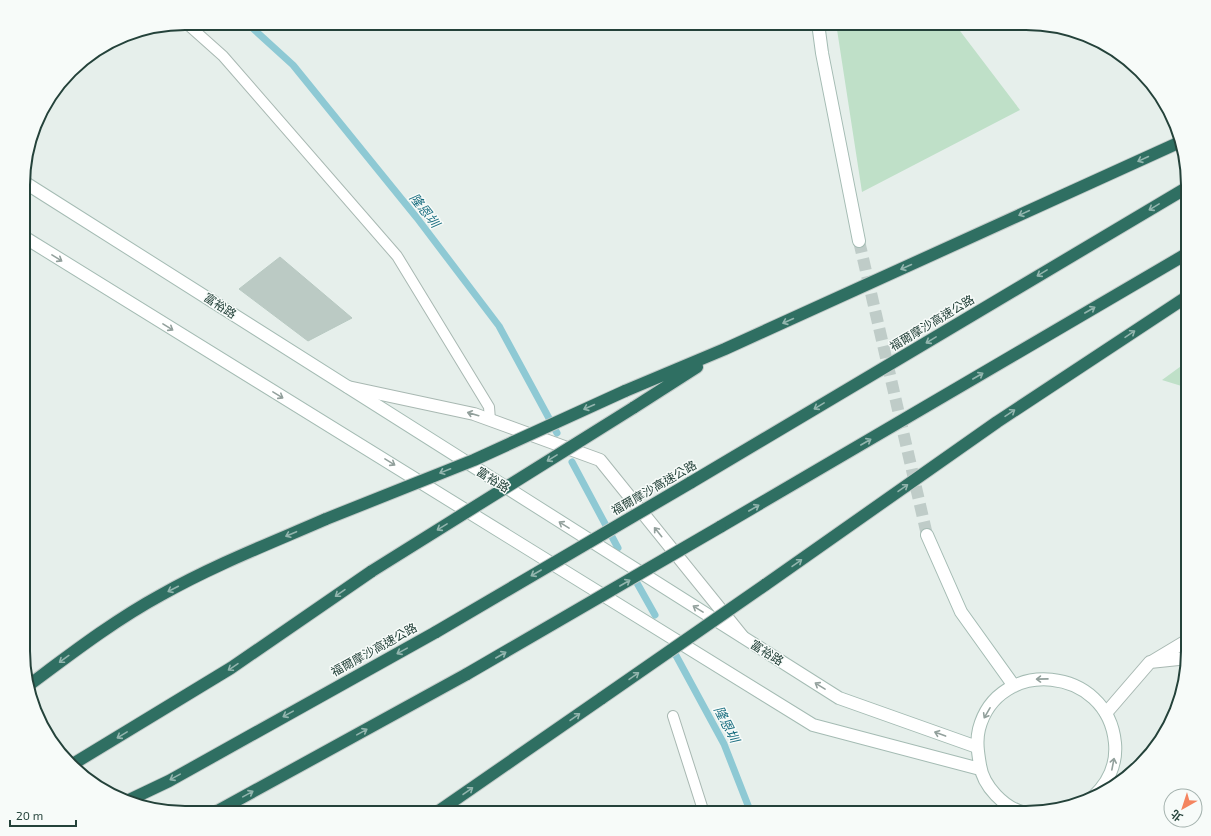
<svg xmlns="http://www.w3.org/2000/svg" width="1211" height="836" font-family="'Exo 2','Noto Sans TC',sans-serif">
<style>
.green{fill:#bfe0c8}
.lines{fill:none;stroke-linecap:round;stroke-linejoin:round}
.stream{stroke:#8ec9d4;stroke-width:7}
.building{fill:#bbcac4;stroke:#b8c9c2}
.secondary-tunnel{stroke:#bfccc8;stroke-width:12;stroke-dasharray:12 6;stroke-linecap:butt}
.lane-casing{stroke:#a8b8b2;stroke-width:12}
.street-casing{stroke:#a8b8b2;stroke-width:14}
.secondary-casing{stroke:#a4bbb3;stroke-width:14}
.highway-casing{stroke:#c2cac8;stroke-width:14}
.lane{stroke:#fff;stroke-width:10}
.street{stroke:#fff;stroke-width:12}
.secondary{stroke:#fff;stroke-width:12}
.highway{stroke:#2f6f62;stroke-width:12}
.highway-bridge-casing{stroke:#c2cac8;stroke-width:14;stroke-linecap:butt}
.highway-bridge{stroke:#2f6f62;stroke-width:12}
.oneway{stroke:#93b5ae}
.oneway2{stroke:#92a09c}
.labels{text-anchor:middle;stroke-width:3;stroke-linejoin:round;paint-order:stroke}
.street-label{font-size:12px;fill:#24423a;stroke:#f7fbf9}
.water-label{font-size:13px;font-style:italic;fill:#1c6f80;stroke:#f7fbf9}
.rim{fill:none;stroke:#24423a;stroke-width:2}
</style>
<rect width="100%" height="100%" fill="#e6efeb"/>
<path class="green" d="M836,23H954L1020,110L862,192Z
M1188,361V388L1162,380Z"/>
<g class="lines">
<path class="stream" d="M247,23L293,65L417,218L499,326L557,433
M572,462L618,548
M637,583L655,615
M673,650L724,744L751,813"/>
</g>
<path class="building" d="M280,257L352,318L308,341L239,289Z"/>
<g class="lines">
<path class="secondary-tunnel" d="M859,241L927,535"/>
<defs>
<path id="lane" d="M186,23L223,56L397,256L489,407L490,420
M673,716L704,813"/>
<path id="street" d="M348,387L474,414L600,460L742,636
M1153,661L1188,640
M1106,713L1150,662L1188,658"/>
<path id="secondary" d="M818,23L822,53L859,241
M24,182L839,698L977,747
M24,237L813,725L980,769
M927,535L961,612L1014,686
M1025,813C1004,808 983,786 980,765C978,753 976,741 979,729C998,656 1108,666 1115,743C1117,764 1108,783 1093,797"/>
<path id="highway" d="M625,391L725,349L1178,143
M633,408L697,367
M690,483L1188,187
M720,527L1188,253
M765,585L997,422L1188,296
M29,685C72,653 115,620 161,595C214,565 271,543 326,519
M73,764L231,668L372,571
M127,801L169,781L436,632
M214,813L467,674
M436,813L602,698"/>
</defs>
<use href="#lane" class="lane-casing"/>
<use href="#street" class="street-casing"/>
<use href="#secondary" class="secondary-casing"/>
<use href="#highway" class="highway-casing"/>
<use href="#lane" class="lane"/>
<use href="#street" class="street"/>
<use href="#secondary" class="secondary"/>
<use href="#highway" class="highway"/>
<defs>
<path id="highway-bridge" d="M326,519L474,460L625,391
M372,571L633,408
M436,632L690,483
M467,674L720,527
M602,698L765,585"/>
</defs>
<use href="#highway-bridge" class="highway-bridge-casing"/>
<use href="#highway-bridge" class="highway-bridge"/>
</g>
<defs><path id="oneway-shaft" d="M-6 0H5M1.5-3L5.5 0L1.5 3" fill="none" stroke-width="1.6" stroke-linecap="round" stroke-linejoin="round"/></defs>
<g class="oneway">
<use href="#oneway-shaft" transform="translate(1143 159) rotate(155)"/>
<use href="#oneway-shaft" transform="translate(1154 207) rotate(149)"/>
<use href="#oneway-shaft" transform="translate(1024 213) rotate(155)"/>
<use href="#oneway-shaft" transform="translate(906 267) rotate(156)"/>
<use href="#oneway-shaft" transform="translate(1042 273) rotate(149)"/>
<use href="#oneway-shaft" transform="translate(1090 310) rotate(-30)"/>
<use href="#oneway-shaft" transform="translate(788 321) rotate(156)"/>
<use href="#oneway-shaft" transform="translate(1130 334) rotate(-34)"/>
<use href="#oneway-shaft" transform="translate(931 340) rotate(149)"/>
<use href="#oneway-shaft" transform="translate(978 376) rotate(-30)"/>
<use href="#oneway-shaft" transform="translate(819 406) rotate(149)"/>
<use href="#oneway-shaft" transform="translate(589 407) rotate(156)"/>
<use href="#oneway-shaft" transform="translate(1010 413) rotate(-34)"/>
<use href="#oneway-shaft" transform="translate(866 442) rotate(-30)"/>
<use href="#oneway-shaft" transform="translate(552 458) rotate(148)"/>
<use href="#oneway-shaft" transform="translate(445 471) rotate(158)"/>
<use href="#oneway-shaft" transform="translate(903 488) rotate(-35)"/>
<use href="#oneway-shaft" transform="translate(754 508) rotate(-30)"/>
<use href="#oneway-shaft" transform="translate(442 527) rotate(148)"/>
<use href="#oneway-shaft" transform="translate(291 534) rotate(157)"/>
<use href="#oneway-shaft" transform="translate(797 563) rotate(-35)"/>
<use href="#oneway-shaft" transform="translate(536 573) rotate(150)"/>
<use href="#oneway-shaft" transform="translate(625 583) rotate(-30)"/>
<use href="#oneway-shaft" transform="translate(173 589) rotate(153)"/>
<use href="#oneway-shaft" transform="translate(340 593) rotate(145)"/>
<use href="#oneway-shaft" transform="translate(402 651) rotate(151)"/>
<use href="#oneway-shaft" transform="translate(501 655) rotate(-30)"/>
<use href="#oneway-shaft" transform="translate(64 659) rotate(144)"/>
<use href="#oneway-shaft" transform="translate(233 667) rotate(146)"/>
<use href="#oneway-shaft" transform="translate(634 676) rotate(-35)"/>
<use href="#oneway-shaft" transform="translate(288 714) rotate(151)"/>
<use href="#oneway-shaft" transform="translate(575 717) rotate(-35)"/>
<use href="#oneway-shaft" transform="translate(362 732) rotate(-29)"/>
<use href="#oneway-shaft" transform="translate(122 735) rotate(149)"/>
<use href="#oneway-shaft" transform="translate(175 777) rotate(151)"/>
<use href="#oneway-shaft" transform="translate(468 791) rotate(-35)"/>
<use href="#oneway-shaft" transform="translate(248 794) rotate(-29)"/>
</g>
<g class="oneway2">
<use href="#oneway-shaft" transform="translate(57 258) rotate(32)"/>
<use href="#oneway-shaft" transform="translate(168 327) rotate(32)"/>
<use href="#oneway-shaft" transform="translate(278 395) rotate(31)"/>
<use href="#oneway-shaft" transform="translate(473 414) rotate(-164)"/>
<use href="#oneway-shaft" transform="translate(390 462) rotate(32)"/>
<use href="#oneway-shaft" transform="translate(564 525) rotate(-148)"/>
<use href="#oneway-shaft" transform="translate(658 532) rotate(-129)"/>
<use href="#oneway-shaft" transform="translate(698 609) rotate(-148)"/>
<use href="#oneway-shaft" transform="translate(1042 679) rotate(179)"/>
<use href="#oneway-shaft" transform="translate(820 686) rotate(-148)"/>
<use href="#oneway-shaft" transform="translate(987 713) rotate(120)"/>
<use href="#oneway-shaft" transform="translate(940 734) rotate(-160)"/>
<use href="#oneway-shaft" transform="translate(1113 764) rotate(-79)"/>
</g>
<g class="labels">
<g class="street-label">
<text transform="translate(220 306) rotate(33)" y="4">富裕路</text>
<text transform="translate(932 323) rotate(-31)" y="4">福爾摩沙高速公路</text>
<text transform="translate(493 480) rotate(32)" y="4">富裕路</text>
<text transform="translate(654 488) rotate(-30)" y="4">福爾摩沙高速公路</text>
<text transform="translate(374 650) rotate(-29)" y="4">福爾摩沙高速公路</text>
<text transform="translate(767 653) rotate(32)" y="4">富裕路</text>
</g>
<g class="water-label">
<text transform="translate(425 210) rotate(52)" y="5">隆恩圳</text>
<text transform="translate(727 724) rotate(63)" y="5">隆恩圳</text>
</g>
</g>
<path d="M0 0H1211V836H0ZM185 30H1026A155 155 0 0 1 1181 185V651A155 155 0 0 1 1026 806H185A155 155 0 0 1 30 651V185A155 155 0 0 1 185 30Z" fill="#f7fbf9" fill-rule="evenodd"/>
<path class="rim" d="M185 30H1026A155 155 0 0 1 1181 185V651A155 155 0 0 1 1026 806H185A155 155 0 0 1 30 651V185A155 155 0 0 1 185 30Z"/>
<g transform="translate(1183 808) rotate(219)"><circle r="19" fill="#f7fbf9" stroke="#a3b1ad"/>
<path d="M0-3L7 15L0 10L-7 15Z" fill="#f4845f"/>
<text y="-6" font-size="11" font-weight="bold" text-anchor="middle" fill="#24423a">北</text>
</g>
<path d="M10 820v6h66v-6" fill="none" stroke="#24423a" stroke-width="2"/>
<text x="16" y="820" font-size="12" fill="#24423a" stroke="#f7fbf9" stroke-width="3" paint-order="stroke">20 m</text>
</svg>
